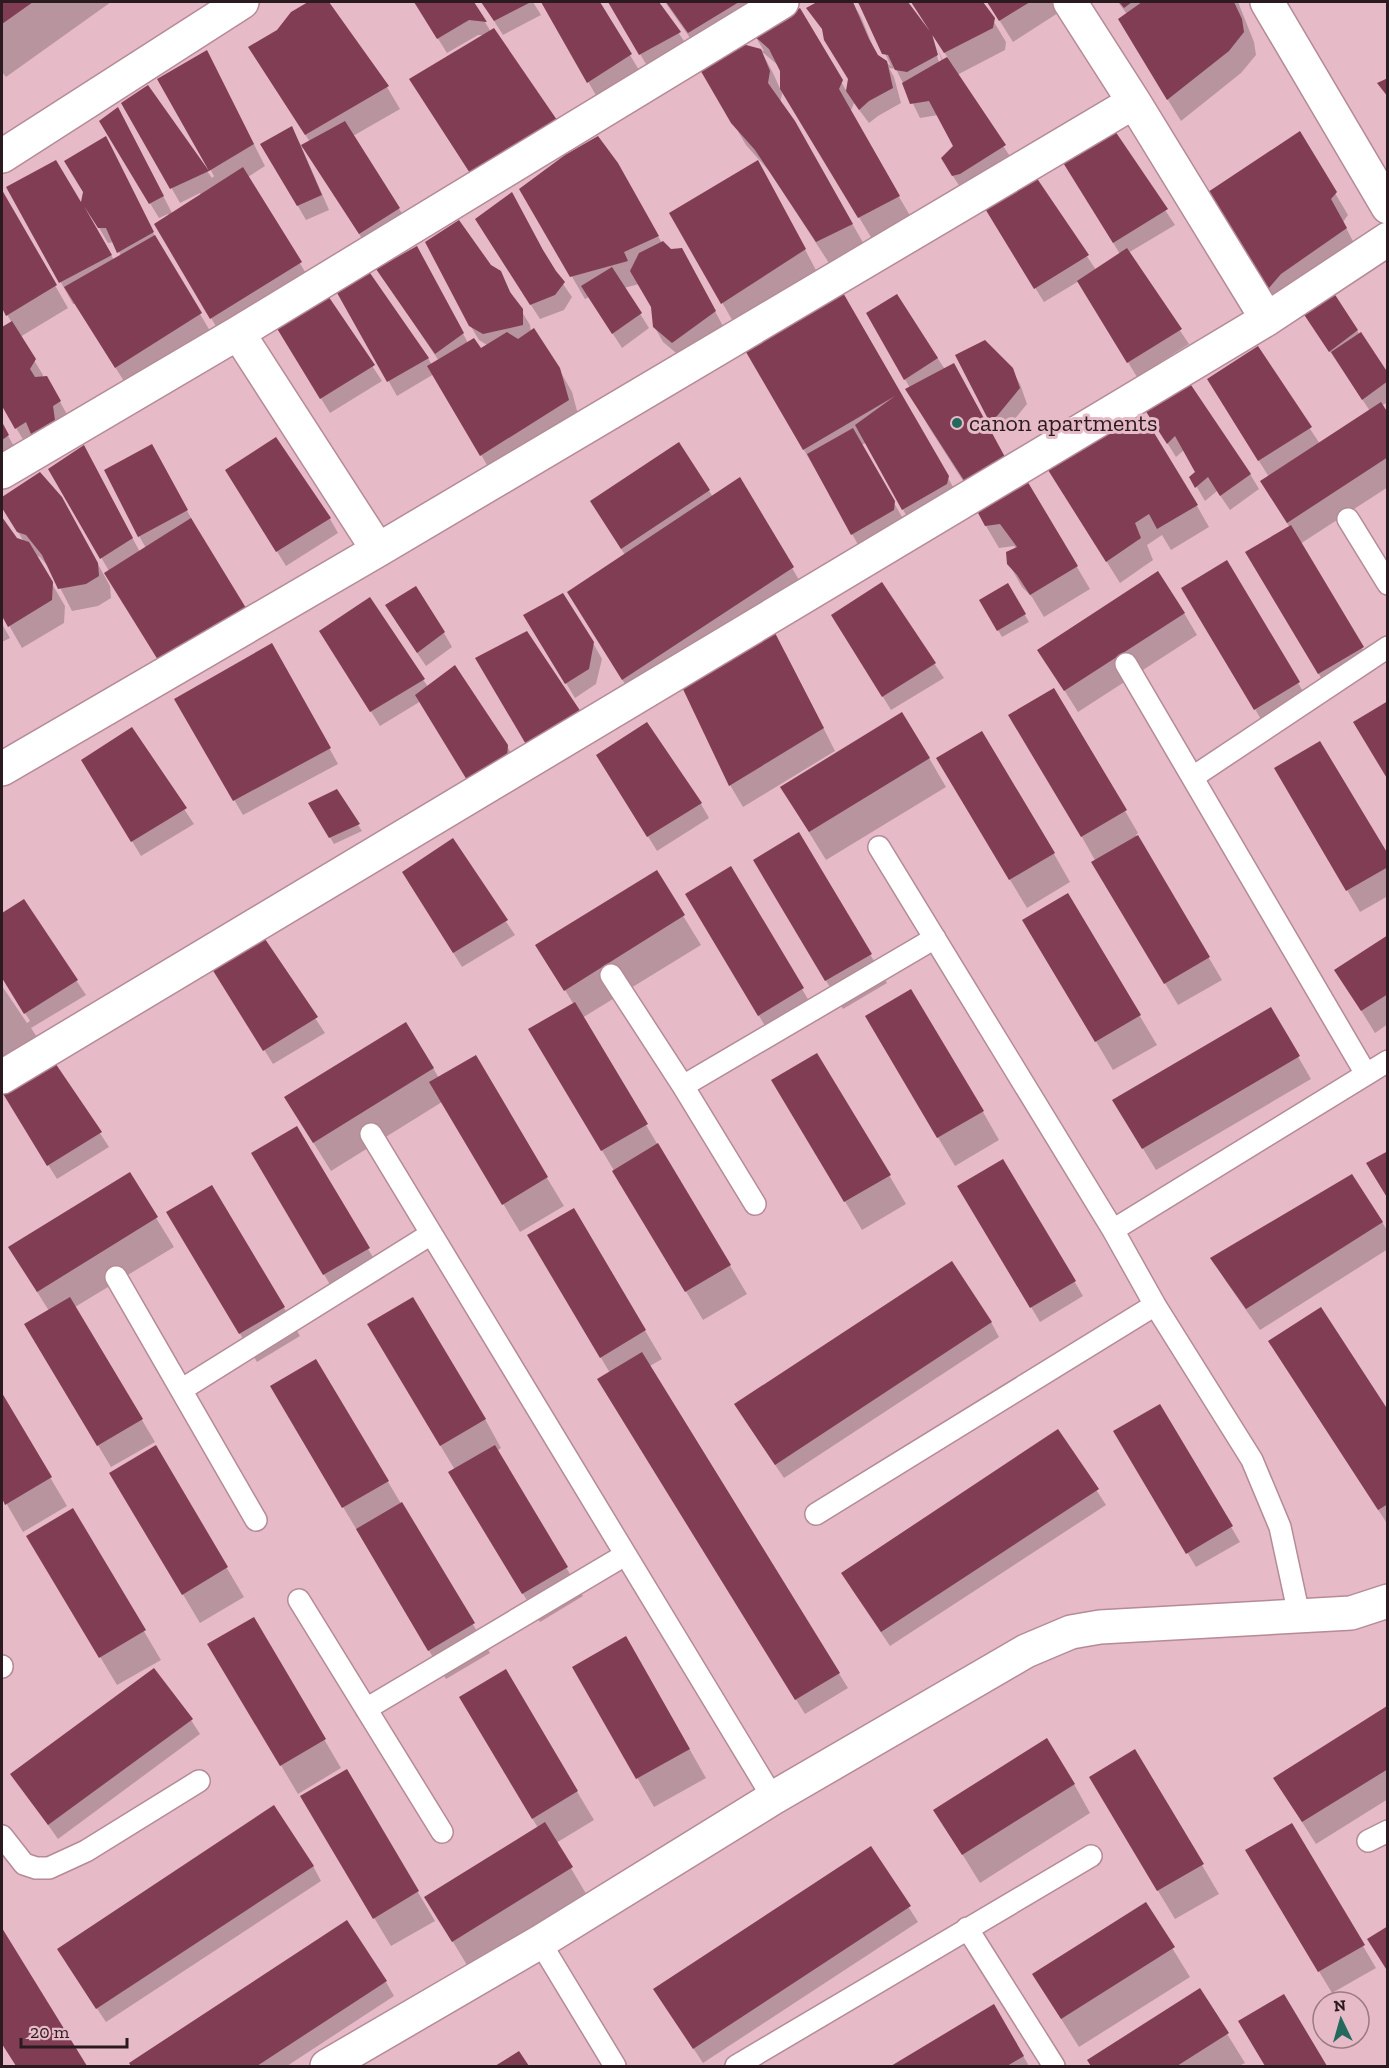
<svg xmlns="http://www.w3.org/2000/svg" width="1389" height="2068" font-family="'Zilla Slab',serif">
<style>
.shadow{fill:#0003;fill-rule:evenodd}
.building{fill:#803d54}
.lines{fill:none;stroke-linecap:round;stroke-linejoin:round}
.lane-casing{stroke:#b58b97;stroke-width:24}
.street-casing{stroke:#b58b97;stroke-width:36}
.lane{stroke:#fff;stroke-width:21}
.street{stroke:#fff;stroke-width:33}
.poi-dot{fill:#23695d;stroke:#e6bac6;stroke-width:2}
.labels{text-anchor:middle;stroke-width:6;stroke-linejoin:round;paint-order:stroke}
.poi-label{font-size:24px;fill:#2b1b20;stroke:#e6bac6;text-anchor:start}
</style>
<rect width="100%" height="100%" fill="#e6bac6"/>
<path class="shadow" d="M2,2H111L6,77L2,72Z
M311,2H328L387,87L400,109L353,136L408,223L368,248L304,147L302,148L329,210L306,220L262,144L291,128L302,147L310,142L263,69L278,31L292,13Z
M415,2H473L491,32L483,194L424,101L484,35H478L447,53Z
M482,2H533L541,15L503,35Z
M542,2H598L639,70L597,97Z
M609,2H658L688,47L649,69Z
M665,2H787L702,55Z
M820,2H852L861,17L877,56L891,66L864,10L857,2H906L929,33L931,31L912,2H982L1006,42L1005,50L957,75L1013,161L962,190L951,173L954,146L938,115L920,118L896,69L889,68L894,77L901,103L878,116L869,123L854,103L850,113L912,219L872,239L783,90L780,103L794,122L865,246L829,263L770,172L746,145L697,61L735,43L764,51L754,34L800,10L847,92L849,79L825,33L808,8ZM930,34L935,38L948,58L943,61L937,47L942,61L939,62ZM761,51L780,67L782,93L773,73Z
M988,2H1051L1058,13L1013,42Z
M1118,2H1238L1254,42L1256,55L1241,73L1181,121L1132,42L1127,14Z
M207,52L265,166L248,177L313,285L224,340L156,224L169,216L168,214L159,218L101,122L126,124L172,213L201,195L200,193L180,203L123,103L147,87L212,178L214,176L159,79Z
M1112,130L1175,225L1128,253L1189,344L1137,377L1079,281L1044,302L994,222L1034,176L1096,270L1120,254L1072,176Z
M1300,134L1348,215L1343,222L1358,251L1282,310L1248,278Z
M113,153L161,248L213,336L129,389L75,304H73L8,188L56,162L114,260L121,256L114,242L108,243L92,216Z
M616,164L662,243L690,265L723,326L681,357L663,342L654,326L652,306L639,284L624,288L649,328L622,348L589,297L585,299L521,189Z
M770,184L817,272L735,325L671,213Z
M2,193L68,308L20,337L43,375L42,378L46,377L68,416L25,443L2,404V329L12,323L2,306Z
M485,234L556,274L572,297L564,310L540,319Z
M425,262L468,343L480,350L487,345L479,340L470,325L490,266L500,272L514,299L530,325L531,332L559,369L572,392L580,422L494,477L434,374L397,396L338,292L428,358L432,365L439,361L378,270Z
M320,286L382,381L330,413L280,332Z
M1327,286L1388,376V402L1381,406L1388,415V487L1300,544L1375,670L1332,696L1259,575L1290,528L1275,503L1269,477L1217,394L1257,348L1320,444L1370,411L1308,319Z
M841,293L956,492L911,524L866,443L861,445L902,517V524L860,548L748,352Z
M897,296L1014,475L1020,471L1090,589L1044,617L1032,597L1022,587L1009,564L1017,549L1014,546L999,548L986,526L974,498L930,429L907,389L910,388L868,314Z
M1011,369L1020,384L1027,404L1005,431L999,434L991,420Z
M2,425L16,450L2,459Z
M1156,425L1250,474L1259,489L1230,510L1217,491L1205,501L1191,477L1197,472L1184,450L1176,457Z
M679,444L713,497L740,479L809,597L640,708L586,621L625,555L605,523Z
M151,446L195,525L109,571L50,469L91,461L140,552L146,548L139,536Z
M40,474L74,521L110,586L111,598L98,606L72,611L51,570L40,557L35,555L65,606L64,623L22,648L2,613V519L16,539L24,542L2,505V498Z
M236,485L330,519L338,533L286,566Z
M1063,492L1197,506L1209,527L1171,550L1162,535L1147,545L1153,560L1120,583Z
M1227,562L1311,705L1268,731L1183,588Z
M881,584L944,678L891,710L842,630Z
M1007,585L1029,622L1002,637L981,600Z
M370,600L428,687L507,746L516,762L421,701L380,726L330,646Z
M1184,613L1197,635L1078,712L1039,650Z
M525,615L593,643L602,659L596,684L575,698Z
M395,620L444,633L452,647L426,666Z
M2,624L10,638L2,642Z
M272,645L338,764L243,815L176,700Z
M785,652L835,751L743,807L730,785Z
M1054,690L1138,833L1136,835L1222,980L1178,1005L1093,863L1096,862L1078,830Z
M131,729L194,824L141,856L92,775Z
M929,758L946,787L826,860L799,816Z
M1276,769L1388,857V896L1360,912Z
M607,770L701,804L709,818L657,851Z
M954,787L1054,854L1070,882L1027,908Z
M336,791L362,831L334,844L310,804Z
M799,834L887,983L843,1009L771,889Z
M452,841L515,935L462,967L413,887Z
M731,868L819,1018L776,1044L703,923Z
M656,872L701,945L582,1018L747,1294L703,1320L547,1058L574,1005L561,983Z
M1068,895L1157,1045L1113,1070L1041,949Z
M23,901L86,995L31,1028L109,1147L57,1179L2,1091V986L27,1023L30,1021L2,976V915Z
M1388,937V1024L1375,1033L1336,970Z
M262,938L325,1033L273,1064L223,984Z
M1271,1010L1311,1079L1156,1170L1114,1101Z
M883,1045L983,1112L999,1140L955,1166Z
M433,1068L439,1078L547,1178L564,1206L520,1232L442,1102L331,1171L303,1126Z
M790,1109L889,1175L906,1204L862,1230Z
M1003,1161L1083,1296L1040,1322L959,1187Z
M129,1174L174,1247L75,1307L155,1442L111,1467L26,1325L49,1311L10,1248Z
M269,1182L368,1249L385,1277L341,1303Z
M573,1210L662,1359L650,1366L848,1688L805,1714L607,1394L610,1373L546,1265Z
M1382,1222L1388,1232V1249L1260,1330L1225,1280L1212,1258Z
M184,1241L284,1308L300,1336L257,1362Z
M991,1322L999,1337L784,1478L744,1419Z
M385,1353L485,1419L501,1448L497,1451L583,1596L540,1622L467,1501L455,1470Z
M316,1361L490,1653L446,1679L288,1415Z
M1283,1363L1388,1413V1525Z
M2,1396L67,1506L23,1532L2,1496Z
M1159,1406L1240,1542L1196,1567L1115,1432Z
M1058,1431L1106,1505L890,1646L851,1588Z
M155,1447L244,1597L200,1623L128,1502Z
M72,1510L161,1660L117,1685L45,1565Z
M253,1619L341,1768L298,1794L226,1673Z
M626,1638L706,1778L654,1807L574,1668Z
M505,1671L594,1820L556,1843L588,1897L470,1970L426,1897L538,1828L478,1726Z
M1386,1708L1388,1799L1316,1844L1288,1800Z
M191,1720L200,1734L58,1839L12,1774Z
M1135,1751L1219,1894L1175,1919L1107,1806Z
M346,1771L435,1921L391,1946L319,1826Z
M1074,1784L1090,1813L980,1883L935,1810Z
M1291,1825L1376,1968L1332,1993L1247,1851Z
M871,1848L918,1922L703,2063L664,2004Z
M313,1866L321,1881L106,2022L67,1964Z
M1145,1904L1190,1977L1079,2047L1051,2003Z
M2,1931L85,2066H17L2,2042Z
M386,1982L394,1996L287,2066H133L131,2064Z
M1200,1990L1245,2063L1239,2066H1092L1089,2060Z
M1284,1996L1326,2066H1266L1256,2050Z
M994,2006L1029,2066H894Z"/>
<path class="building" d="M2,2H33L2,24Z
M308,2H329L389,86L305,135L248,47L277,30L291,12Z
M414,2H474L487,22L469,20L437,39Z
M481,2H531L494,21Z
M541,2H600L632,54L587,83Z
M608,2H659L681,32L639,55Z
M666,2H739L688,33Z
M817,2H853L869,39L878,55L887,61L893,88L869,101L859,110L846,91L848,79L824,40L822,29L806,8Z
M858,2H908L932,34L938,55L907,72L895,70L888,55L882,54Z
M911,2H983L995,18L993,28L944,53Z
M987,2H1030L999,21Z
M1119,2H1132L1124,8Z
M1142,2H1234L1242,19L1244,32L1229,51L1167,100L1118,19Z
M800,8L843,80L839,89L900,196L858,218L780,89V71L769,49L752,34Z
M494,28L557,120L470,173L409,79Z
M735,42L761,49L770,71L768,83L795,121L853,224L816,242L755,150L731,123L695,61Z
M207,50L254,144L209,171L170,189L121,103L148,85L209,171L157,79Z
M947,57L1006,145L960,174L952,176L941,158L953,146L929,101L910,104L902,83Z
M1388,78V97L1377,83Z
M118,107L164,196L149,204L99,121Z
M345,121L400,208L359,234L301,145Z
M292,126L322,195L297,206L260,144Z
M1113,128L1168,209L1113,243L1062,161Z
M1300,131L1337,192L1331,199L1347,228L1281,274L1269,288H1257L1202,196Z
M106,136L154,232L117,253L106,228H98L84,206L112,255L59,283L6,187L56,160L81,202L83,192L64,161Z
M598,136L618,163L659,236L624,252L628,261L570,277L519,189L565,155Z
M758,160L806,249L721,304L669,213Z
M243,167L302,262L210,319L154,224Z
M1034,174L1089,255L1034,289L984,207Z
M2,190L57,285L6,316L2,308Z
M512,192L543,250L556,271L565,282L555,295L530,305L475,219Z
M459,220L491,265L501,271L510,292L523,309V325L483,334L469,326L425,242Z
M155,235L202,313L115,368L64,287Z
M663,241L671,249L682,248L716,311L672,343L653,327L651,307L630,271L639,253Z
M417,246L464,333L435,354L376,269Z
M1127,248L1182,329L1127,363L1077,281Z
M612,267L642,313L612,334L581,286Z
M370,273L429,358L387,382L336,291Z
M320,284L375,365L320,399L270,317Z
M1328,284L1358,330L1329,352L1297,304Z
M842,291L949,476L947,484L902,510L855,425L895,396L803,450L746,352Z
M897,294L938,358L904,380L866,313Z
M12,321L36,359L30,369L35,377L47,376L61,401L53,406L55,420L31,434L26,422L15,429L2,406V327Z
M534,328L560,368L569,400L480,456L427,366L474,338L481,348L507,332L518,339Z
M1361,332L1388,373V381L1362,400L1331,352Z
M985,340L1013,368L1020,388L997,416L989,421L955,355Z
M1258,346L1312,427L1258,461L1207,379Z
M954,363L1005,457L965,482L905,389Z
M1189,382L1251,474L1220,496L1208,477L1195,488L1189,477L1195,472L1175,436L1167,444L1145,410Z
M1381,402L1388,413V457L1287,523L1260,481Z
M1142,413L1198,505L1157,529L1149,514L1135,523L1141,538L1106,562L1048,470Z
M2,422L9,435L2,440Z
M853,428L895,501L894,510L851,535L807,454Z
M276,437L331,518L276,552L225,470Z
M679,442L710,490L621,549L590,501Z
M152,444L188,510L138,537L104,470Z
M84,445L133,538L100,559L48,469Z
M1020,469L1078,566L1030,595L1017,575L1007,564L1006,552L1017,547L1000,524L985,526L970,498Z
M40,472L62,497L98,563L99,576L86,584L58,589L42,555L26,535L17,532L2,508V497Z
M740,477L794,567L622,680L567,592Z
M2,517L17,538L29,542L53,582L52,600L8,627L2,616Z
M191,518L246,608L158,660L104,573Z
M1291,525L1364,647L1318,674L1245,552Z
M1227,560L1300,682L1254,710L1181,588Z
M1158,571L1185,613L1064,691L1037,650Z
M882,582L936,663L882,697L831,615Z
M1008,583L1026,614L997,631L979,600Z
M416,586L445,632L417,653L385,605Z
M563,593L594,642L589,669L565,684L523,615Z
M370,597L425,679L370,712L319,631Z
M773,629L824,728L729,786L681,685Z
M527,631L583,715L527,746L475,658Z
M272,643L331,748L233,801L174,699Z
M455,665L508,745L507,756L467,780L415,695Z
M1054,688L1127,810L1081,837L1008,715Z
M1388,701V780L1353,722Z
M902,712L930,758L809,832L780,787Z
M647,722L702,803L647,837L596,755Z
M132,727L187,808L131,842L81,760Z
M982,731L1055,853L1009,880L936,758Z
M1320,741L1388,854V867L1346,891L1274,768Z
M337,789L360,824L329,838L308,803Z
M799,832L872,954L825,981L753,860Z
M1138,835L1210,957L1164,984L1091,862Z
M453,838L508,920L453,953L402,872Z
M731,866L804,988L758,1016L685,894Z
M657,870L685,915L564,991L535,945Z
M1068,893L1141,1015L1095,1042L1022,920Z
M24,899L78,980L24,1014L2,978V913Z
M1388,935V994L1361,1011L1334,970Z
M263,936L318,1017L263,1051L212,969Z
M911,989L984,1111L937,1138L865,1016Z
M575,1002L648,1124L601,1151L528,1029Z
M1271,1007L1300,1056L1142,1149L1112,1100Z
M406,1022L434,1068L313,1143L284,1097Z
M47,1051L102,1132L47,1166L2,1092Z
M817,1053L891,1175L844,1202L771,1080Z
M476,1055L548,1177L502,1205L429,1082Z
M297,1126L370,1248L323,1275L251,1153Z
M658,1143L731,1265L685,1292L612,1171Z
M1388,1151V1199L1366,1163Z
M1003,1159L1076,1281L1030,1308L957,1186Z
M130,1172L158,1217L37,1292L8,1247Z
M1352,1174L1383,1222L1246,1309L1210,1258Z
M212,1185L285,1307L239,1334L166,1212Z
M574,1208L646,1330L600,1358L527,1235Z
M952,1261L992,1322L775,1465L734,1404Z
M70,1297L143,1419L97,1446L24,1324Z
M413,1297L486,1419L440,1446L367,1324Z
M1321,1307L1388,1410V1504L1378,1510L1268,1341Z
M642,1352L840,1673L795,1700L597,1379Z
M316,1359L389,1481L342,1508L270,1386Z
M2,1393L52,1477L5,1505L2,1498Z
M1160,1404L1233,1526L1186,1554L1113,1431Z
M1058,1429L1099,1489L881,1632L841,1573Z
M156,1445L228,1567L182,1595L109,1473Z
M495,1445L568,1567L522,1594L448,1472Z
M402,1502L475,1623L428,1651L356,1529Z
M73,1508L146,1630L99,1658L26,1536Z
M254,1617L326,1739L280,1766L207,1644Z
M626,1636L690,1749L636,1779L572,1667Z
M154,1668L193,1719L48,1825L10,1774Z
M506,1669L578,1791L532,1819L459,1697Z
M1387,1706L1388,1769L1302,1822L1273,1778Z
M1047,1738L1075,1784L962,1855L933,1810Z
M1135,1749L1204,1864L1157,1891L1089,1777Z
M347,1769L419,1891L373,1919L300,1796Z
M274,1805L314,1866L96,2009L57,1949Z
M545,1822L573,1867L452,1942L424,1897Z
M1292,1823L1365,1945L1318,1972L1245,1850Z
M871,1846L911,1906L693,2049L653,1989Z
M1146,1902L1175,1947L1061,2019L1032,1974Z
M347,1920L387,1981L257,2066H131L129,2063Z
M1388,1926V1972L1367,1939Z
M2,1928L87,2066H16L2,2044Z
M1200,1988L1229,2033L1177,2066H1091L1087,2060Z
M1284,1994L1327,2066H1265L1238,2021Z
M994,2004L1024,2056L1007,2066H891Z
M519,2051L529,2066H495Z"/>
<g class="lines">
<defs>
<path id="lane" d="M1348,519L1388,584
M1126,664L1366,1074
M1193,777L1388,647
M879,847L1113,1230L1155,1305L1252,1460L1280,1527L1299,1615
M611,975L683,1086L755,1204
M683,1086L935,938
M371,1134L773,1798
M1113,1230L1388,1061
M116,1277L256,1520
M181,1390L431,1234
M816,1514L1155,1305
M299,1600L442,1832
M2,1666V1667
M366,1709L625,1555
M2,1836L24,1864L36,1868H49L86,1851L199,1781
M1368,1841L1388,1831
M967,1928L1054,2066
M540,1942L615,2066
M736,2066L1091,1856"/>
<path id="street" d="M1070,2L1134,102L1267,319
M1267,2L1388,207
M2,156L242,2
M238,333L378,550
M2,472L238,333L782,2
M2,769L378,550L1134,102
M2,1077L1267,319L1388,239
M327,2066L540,1942L773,1798L1026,1651L1071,1632L1100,1627L1351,1613L1388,1601"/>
</defs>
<use href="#lane" class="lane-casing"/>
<use href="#street" class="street-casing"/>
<use href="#lane" class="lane"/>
<use href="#street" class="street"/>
</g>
<circle class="poi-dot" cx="957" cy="423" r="6"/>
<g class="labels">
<g class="poi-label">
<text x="969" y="431">canon apartments</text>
</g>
</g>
<rect width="1389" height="2068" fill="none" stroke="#2b1b20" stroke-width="6"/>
<g transform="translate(1341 2020) rotate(355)"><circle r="28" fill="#e6bac6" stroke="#9b7a84" stroke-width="1.5"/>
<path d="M0-4.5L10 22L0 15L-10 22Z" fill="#23695d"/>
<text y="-9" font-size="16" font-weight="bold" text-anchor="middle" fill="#2b1b20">N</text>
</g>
<path d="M21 2038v9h106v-9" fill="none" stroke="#2b1b20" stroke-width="3"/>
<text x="30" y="2038" font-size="18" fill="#2b1b20" stroke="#e6bac6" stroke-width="4.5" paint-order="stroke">20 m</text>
</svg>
